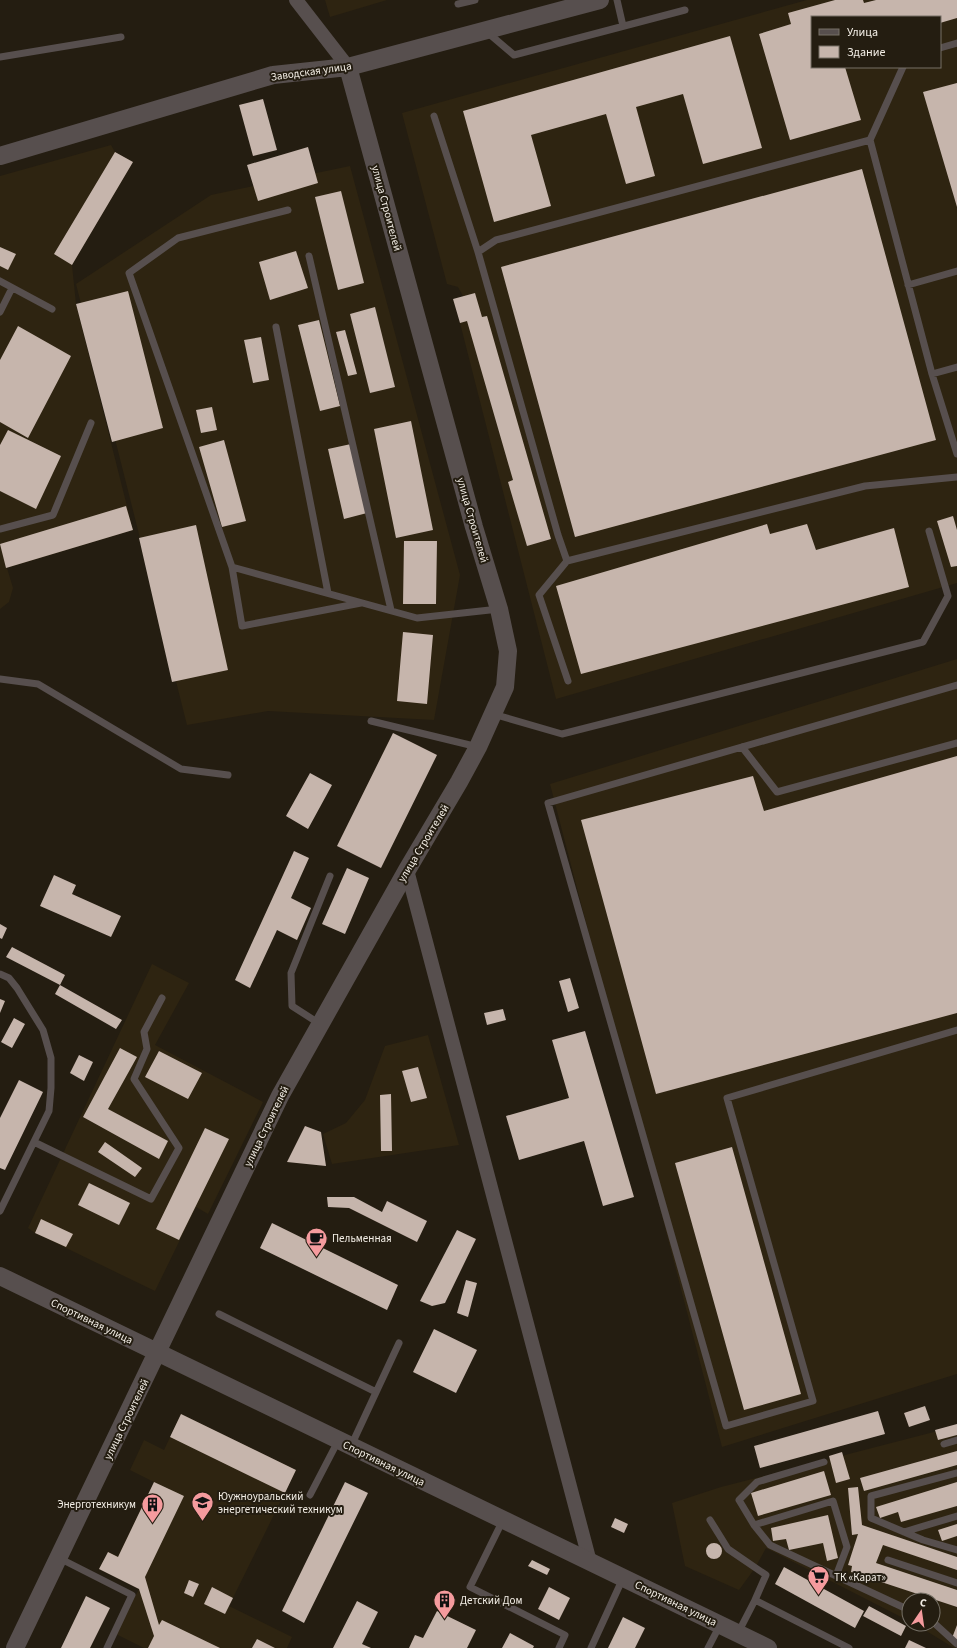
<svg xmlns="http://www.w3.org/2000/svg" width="957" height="1648" font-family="'Source Sans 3',sans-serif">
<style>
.built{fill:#2e2411;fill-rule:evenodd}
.building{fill:#c6b5ac}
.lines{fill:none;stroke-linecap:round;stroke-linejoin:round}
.service{stroke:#574f4e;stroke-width:7}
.minor{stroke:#574f4e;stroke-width:14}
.tertiary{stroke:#574f4e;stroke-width:18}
.labels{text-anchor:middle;stroke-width:4;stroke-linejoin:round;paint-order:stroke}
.street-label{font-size:11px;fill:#f4efe7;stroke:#241d11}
.poi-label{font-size:11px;fill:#f4efe7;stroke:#241d11;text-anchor:start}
</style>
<rect width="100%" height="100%" fill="#241d11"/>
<path class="built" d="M325,0H387L330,17Z
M807,0H957V583L556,699L460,323L463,296L458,287L447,284L402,113ZM812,17H940V67H812Z
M111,145L115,152L133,162L72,265L76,304L133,530L7,568L13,588L9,602L0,609V176Z
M350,166L460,575L434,720L268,711L187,725L76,284L211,195Z
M957,659V1374L722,1447L550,784Z
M152,964L189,983L155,1045L263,1102L208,1214L196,1207L155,1291L35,1233L28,1228Z
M428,1035L459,1145L332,1164L323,1134L346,1123L365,1100L385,1046Z
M181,1414L296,1470L229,1606L292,1637L287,1648H144L116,1634L139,1589L99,1569L108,1552L118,1556L154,1482L130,1470L144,1440L164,1450Z
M957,1426V1648H954L915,1624H933V1600H909V1621L766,1548L755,1568L739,1590L685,1566L672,1503L721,1487Z"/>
<path class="building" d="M835,0H863L864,3L876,0H957V18L940,23V17H812V67H845L861,120L790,140L759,34L791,24L788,13Z
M730,36L762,148L703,164L683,94L636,107L655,176L626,184L606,114L531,135L551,206L494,222L463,111Z
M957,83V207L923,92Z
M263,99L277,150L253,156L239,105Z
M308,147L318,183L258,201L247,165Z
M115,152L133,162L72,265L54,254Z
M862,169L936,440L575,537L501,267Z
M341,191L364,283L338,290L315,197Z
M0,247L16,254L8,270L0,266Z
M296,251L308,288L270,300L259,262Z
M128,291L163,428L112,442L76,304Z
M475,293L482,317L487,316L551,539L527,546L508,482L513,480L467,321L460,323L453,299Z
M375,307L395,387L370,393L350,314Z
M319,320L340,406L320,411L298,325Z
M18,326L71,356L28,438L0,422V360Z
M345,330L357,374L348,376L336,332Z
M261,337L269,380L253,383L244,340Z
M212,407L217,430L201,433L196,410Z
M411,421L433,530L396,538L374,429Z
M8,430L61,456L36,509L0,491V445Z
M224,440L246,521L222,527L199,447Z
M351,444L367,513L344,519L328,449Z
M126,506L133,530L6,568L0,544Z
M953,516L957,530V566L951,567L937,521Z
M767,524L770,534L807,524L816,550L894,528L909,587L581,674L556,586Z
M196,525L228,670L172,682L139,538Z
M404,541H437L436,604H403Z
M403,632L433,635L427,704L397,701Z
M393,733L437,755L381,868L337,846Z
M957,756V1013L656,1094L581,820L753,776L764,811Z
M310,773L332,785L308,829L286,816Z
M294,851L309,858L291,898L311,908L297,940L277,930L250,988L235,980Z
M347,868L369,878L345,934L322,924Z
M54,875L76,885L72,894L121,916L111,937L40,906Z
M0,924L7,928L2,939L0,938Z
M12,947L65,975L60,985L6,957Z
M570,978L579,1008L568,1012L559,981Z
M60,985L122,1020L116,1029L55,994Z
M0,999L5,1001L0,1013Z
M503,1009L506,1020L487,1025L484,1013Z
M14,1018L25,1024L12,1048L1,1042Z
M585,1031L634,1197L603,1206L584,1141L519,1160L506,1116L569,1098L552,1040Z
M120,1048L137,1057L108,1109L168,1141L159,1159L83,1117Z
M159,1051L202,1073L188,1099L145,1077Z
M79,1055L93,1062L84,1081L70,1073Z
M418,1067L427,1098L411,1102L402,1071Z
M19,1080L43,1092L5,1170L0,1168V1118Z
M391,1094L392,1151H381L380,1095Z
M305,1126L321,1132L326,1166L287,1162Z
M205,1128L229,1139L179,1240L156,1229Z
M105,1142L142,1168L135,1177L98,1152Z
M732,1147L801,1394L744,1410L675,1163Z
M89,1183L130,1203L119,1225L78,1205Z
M327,1197H354L382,1212L387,1201L427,1221L417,1242L349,1208L328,1207Z
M41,1219L73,1234L66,1247L35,1233Z
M272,1223L398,1285L387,1310L260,1248Z
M457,1230L476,1239L445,1303L432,1306L420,1301Z
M466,1280L477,1283L468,1317L457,1313Z
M434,1329L477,1350L456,1393L413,1372Z
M925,1406L930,1420L909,1427L904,1413Z
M878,1411L885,1434L760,1468L754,1446Z
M181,1414L296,1470L285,1493L170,1437Z
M957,1424V1435L938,1440L935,1430Z
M957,1451V1465L864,1491L860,1478Z
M842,1452L850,1479L836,1483L829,1456Z
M824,1471L831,1495L758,1516L751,1493Z
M154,1482L184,1496L145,1577L159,1625L162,1620L220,1648H148L154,1636L139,1589L99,1569L108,1552L118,1557Z
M345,1482L368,1493L304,1623L282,1611Z
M957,1482V1506L901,1522L898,1512L880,1518L876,1507Z
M858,1487L862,1525L957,1557V1570L883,1545L876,1563L957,1590V1607L851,1572L852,1566L848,1565L858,1534L852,1535L848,1488Z
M828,1515L838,1558L827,1561L823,1543L789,1550L786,1539L773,1541L771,1528Z
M615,1518L628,1524L624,1533L611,1527Z
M957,1524V1536L942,1541L938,1530Z
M706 1551a8 8 0 1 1 16 0a8 8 0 1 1-16 0Z
M532,1560L550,1569L547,1575L528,1566Z
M784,1567L864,1611L855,1628L775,1584Z
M189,1580L199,1584L193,1597L184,1593Z
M212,1587L233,1598L225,1614L204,1604Z
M549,1587L570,1598L559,1620L538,1609Z
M86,1596L110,1608L90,1648H61Z
M357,1601L378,1612L362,1644L371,1648H333Z
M869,1606L906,1626L901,1636L863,1616Z
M437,1611L476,1630L467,1648H409L415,1635L423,1638Z
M623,1617L645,1628L635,1648H608Z
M957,1625V1640L952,1638Z
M510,1633L534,1646L533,1648H502Z
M257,1639L275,1648H252Z
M909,1640L926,1648H905Z"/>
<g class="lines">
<path class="service" d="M617,0L623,26
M458,4L475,0
M487,32L514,55L685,10
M940,48L957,43
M0,57L121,37
M903,67L870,140L932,374L957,454
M434,116L478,252L558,535L567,561L539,595L568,681
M288,210L178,238L129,273L232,567L417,618L499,609
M478,252L496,240L870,140
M309,256L391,610
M0,281L52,309
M908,285L957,271
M0,312L12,288
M276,327L328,593
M932,374L957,367
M0,529L53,515L91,423
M567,561L865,486L957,477
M232,567L242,626L361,603
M0,679L38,684L181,769L228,775
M957,685L548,803L726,1426L813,1401L727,1098L957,1030
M493,714L562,734L923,642L948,596L929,531
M371,721L478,747
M742,747L777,792L957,743
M0,974L9,978L17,988L43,1030L51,1058V1088L49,1111L0,1211
M320,1024L292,1006L291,973L330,876
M34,1142L151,1199L179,1148L134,1079L147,1049L144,1032L162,998
M219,1314L376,1392
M944,1444L957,1440
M351,1446L399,1343
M824,1462L757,1482L739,1500L754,1525L770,1545L909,1610
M957,1473L871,1496V1518L923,1540L957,1550
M310,1495L338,1441
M503,1520L470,1587L565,1635L559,1648
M710,1520L728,1549L766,1575L755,1600
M754,1525L833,1501L847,1547L836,1576
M904,1532L957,1516
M59,1558L132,1595L107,1648
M888,1560L957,1583
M933,1622L957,1644
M738,1633L755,1600L849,1648
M591,1648L623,1578
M708,1648L720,1625"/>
<path class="minor" d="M296,0L348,67
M407,870L590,1562"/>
<path class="tertiary" d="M0,156L273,75L348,67L600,0
M0,1276L768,1648
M15,1648L280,1096L407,870L459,782L478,747L505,687L508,651L499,609L474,527L348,67"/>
</g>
<defs>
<symbol id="cafe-pin" viewBox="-11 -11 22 30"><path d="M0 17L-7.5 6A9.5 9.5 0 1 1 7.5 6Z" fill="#f59b9e" stroke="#241d11"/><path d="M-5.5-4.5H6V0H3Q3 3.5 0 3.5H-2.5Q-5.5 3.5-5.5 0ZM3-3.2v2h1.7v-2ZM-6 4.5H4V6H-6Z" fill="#111"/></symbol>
<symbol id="university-pin" viewBox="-11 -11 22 30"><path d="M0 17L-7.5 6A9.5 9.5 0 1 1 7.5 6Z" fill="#f59b9e" stroke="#241d11"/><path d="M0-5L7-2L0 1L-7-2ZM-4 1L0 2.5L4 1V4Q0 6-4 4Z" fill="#111"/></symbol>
<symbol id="building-pin" viewBox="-11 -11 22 30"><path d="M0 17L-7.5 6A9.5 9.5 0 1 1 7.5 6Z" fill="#f59b9e" stroke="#241d11"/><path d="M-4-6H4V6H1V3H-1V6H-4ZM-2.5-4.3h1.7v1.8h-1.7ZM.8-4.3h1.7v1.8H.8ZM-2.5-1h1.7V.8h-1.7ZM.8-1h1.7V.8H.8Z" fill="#111"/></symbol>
<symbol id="supermarket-pin" viewBox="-11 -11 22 30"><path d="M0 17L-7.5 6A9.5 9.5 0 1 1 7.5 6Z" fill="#f59b9e" stroke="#241d11"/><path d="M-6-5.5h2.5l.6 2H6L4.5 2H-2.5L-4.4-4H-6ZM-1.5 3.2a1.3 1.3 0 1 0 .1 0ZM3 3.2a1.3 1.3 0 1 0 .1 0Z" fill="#111"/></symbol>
</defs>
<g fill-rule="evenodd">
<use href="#cafe-pin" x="304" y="1226" width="25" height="34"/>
<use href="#university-pin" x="190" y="1490" width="25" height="34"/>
<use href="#building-pin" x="140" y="1492" width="25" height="34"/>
<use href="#supermarket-pin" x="806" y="1564" width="25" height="34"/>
<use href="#building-pin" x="432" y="1588" width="25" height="34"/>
</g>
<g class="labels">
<g class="street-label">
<text transform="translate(311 71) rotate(-8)" y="4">Заводская улица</text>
<text transform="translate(387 208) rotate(75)" y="4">улица Строителей</text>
<text transform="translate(473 520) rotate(74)" y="4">улица Строителей</text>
<text transform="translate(423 843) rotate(-59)" y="4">улица Строителей</text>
<text transform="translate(266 1126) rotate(-64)" y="4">улица Строителей</text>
<text transform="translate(92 1321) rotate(26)" y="4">Спортивная улица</text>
<text transform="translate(126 1419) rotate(-64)" y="4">улица Строителей</text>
<text transform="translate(384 1463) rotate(26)" y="4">Спортивная улица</text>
<text transform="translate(676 1603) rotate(26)" y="4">Спортивная улица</text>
</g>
<g class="poi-label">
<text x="332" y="1242">Пельменная</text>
<text x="218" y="1500">Юужноуральский<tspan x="218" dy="13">энергетический техникум</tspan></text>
<text x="136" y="1508" text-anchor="end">Энерготехникум</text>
<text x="834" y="1581">ТК «Карат»</text>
<text x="460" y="1604">Детский Дом</text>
</g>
</g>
<rect x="811" y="16" width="130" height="52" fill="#241d11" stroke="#777167"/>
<rect x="819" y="29" width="20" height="6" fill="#574f4e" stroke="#777167"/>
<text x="847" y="36" font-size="12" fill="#f4efe7">Улица</text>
<rect x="819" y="46" width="20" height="12" fill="#c6b5ac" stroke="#777167"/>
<text x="847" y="56" font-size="12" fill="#f4efe7">Здание</text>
<g transform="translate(921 1612) rotate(13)"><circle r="19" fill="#241d11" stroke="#777167"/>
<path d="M0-3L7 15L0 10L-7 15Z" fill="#f59b9e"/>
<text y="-6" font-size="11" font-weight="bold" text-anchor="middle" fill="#f4efe7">С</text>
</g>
</svg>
